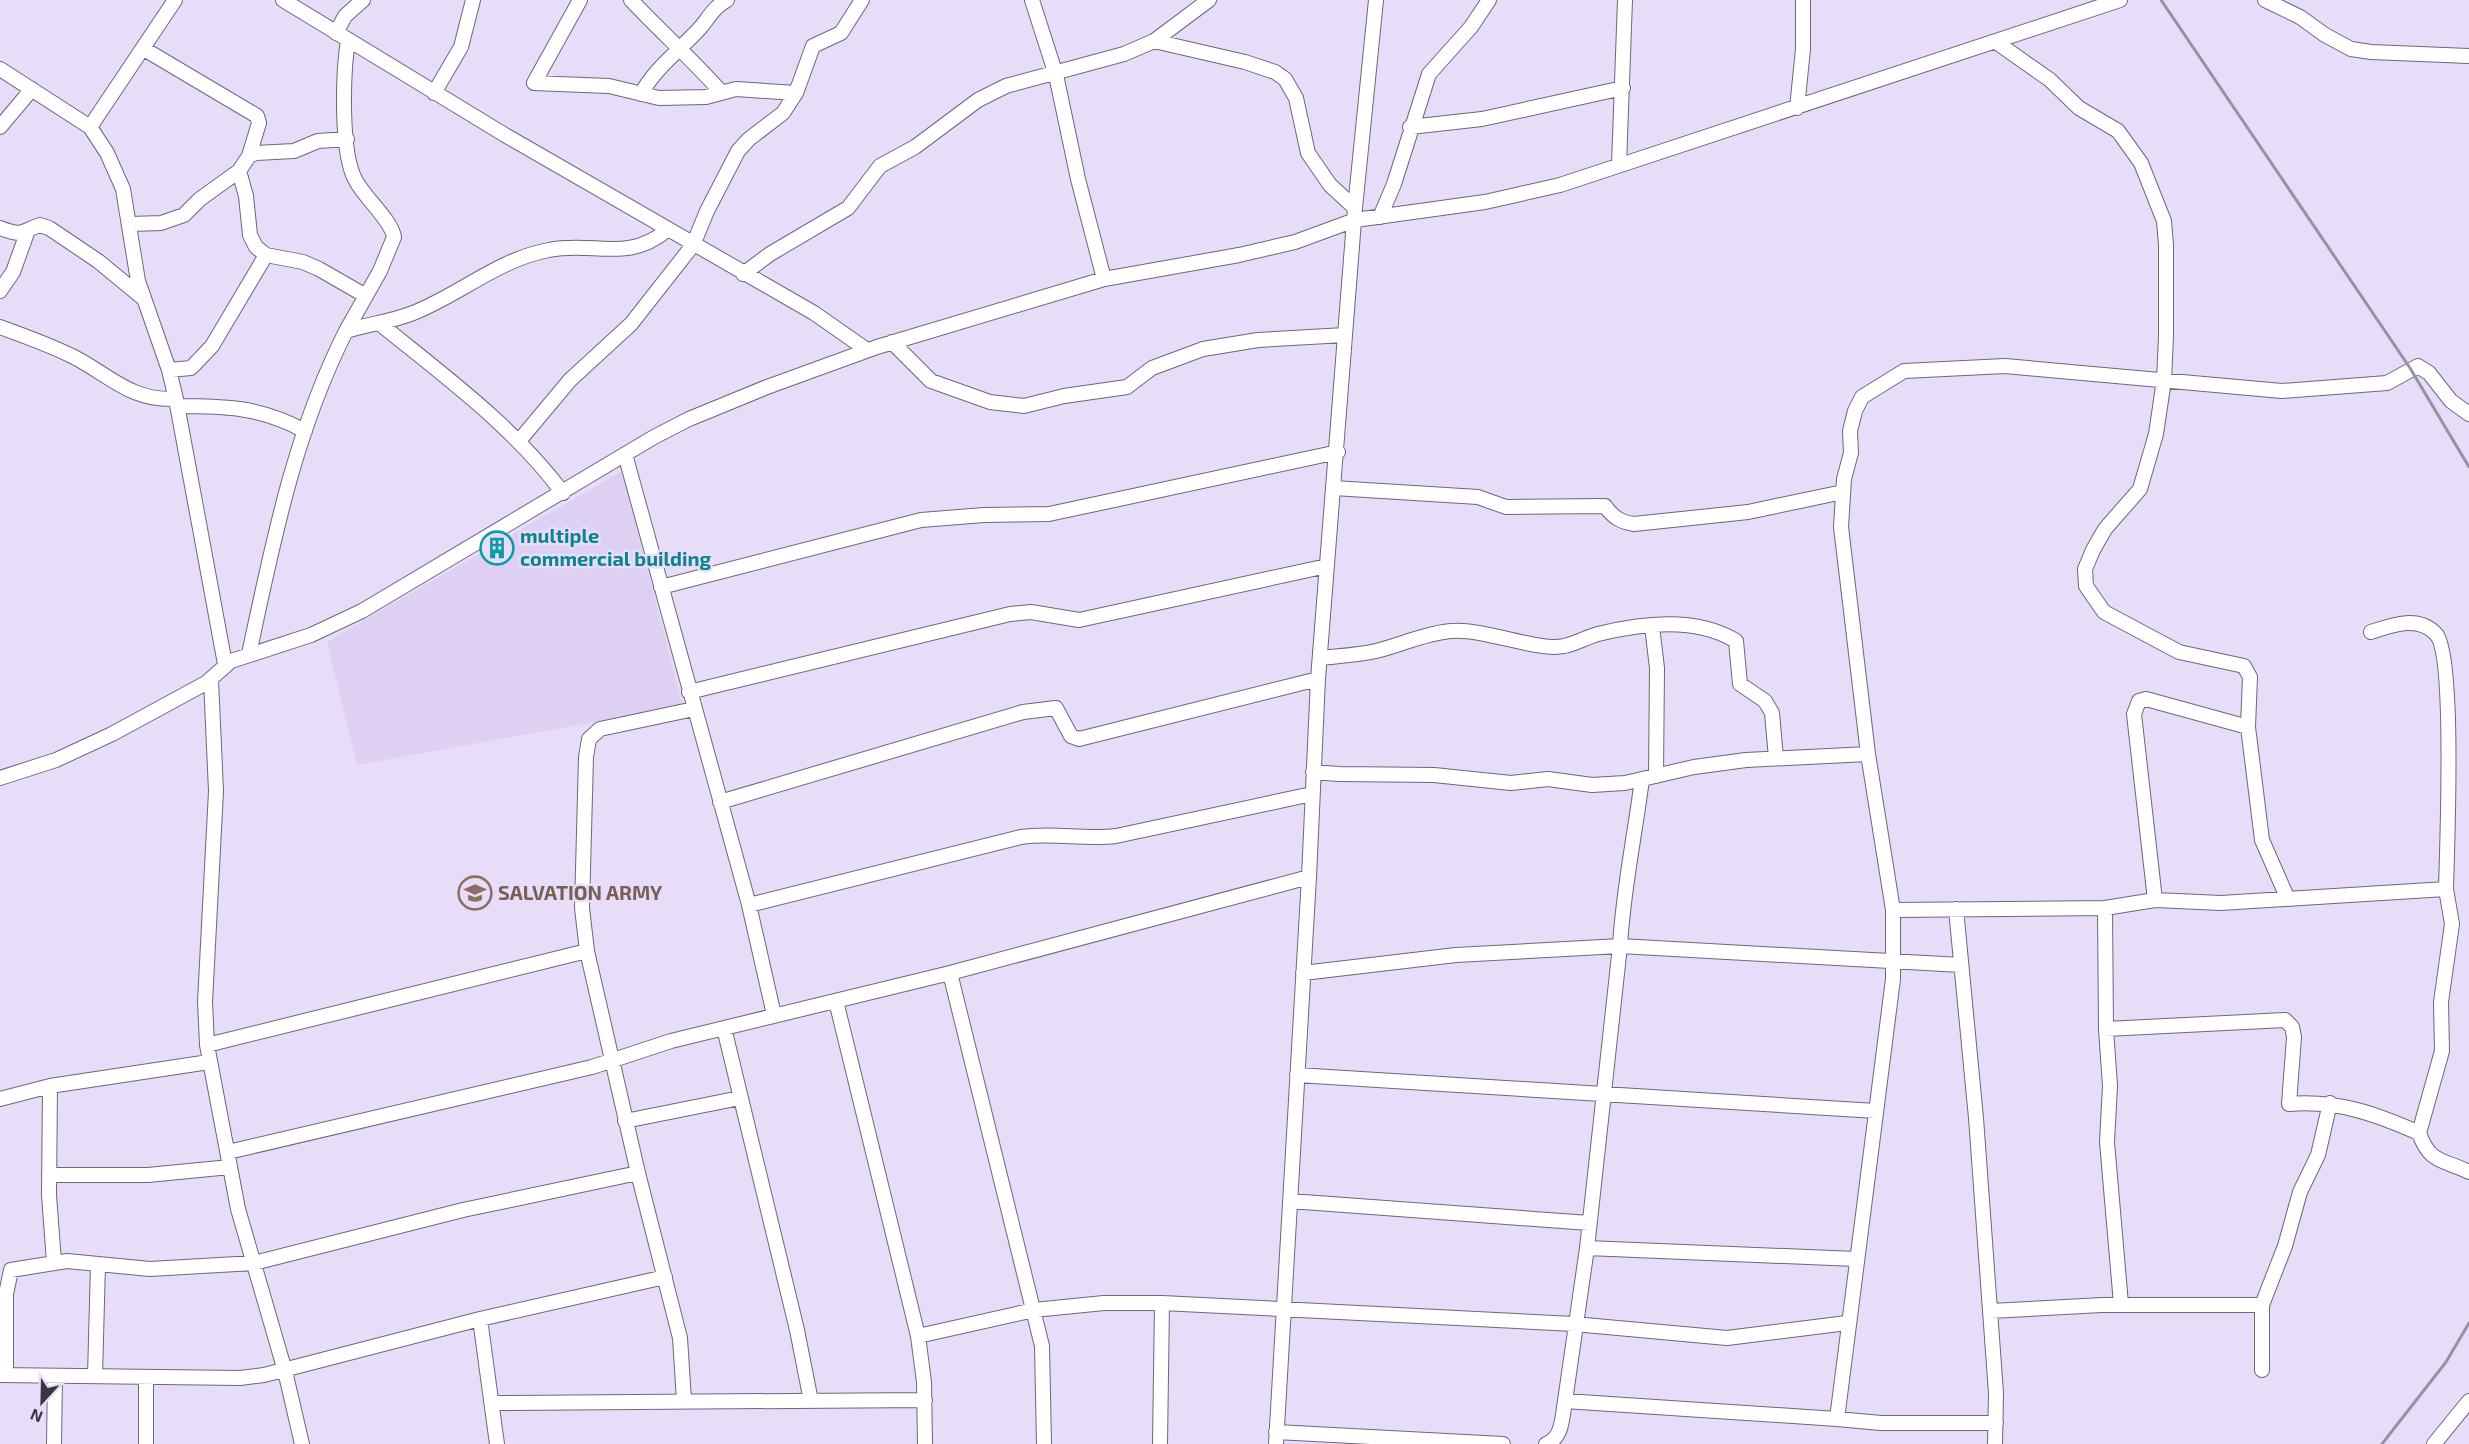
<svg xmlns="http://www.w3.org/2000/svg" width="2469" height="1444" font-family="'Exo 2',sans-serif">
<style>
.built{fill:#ded0f3}
.lines{fill:none;stroke-linecap:round;stroke-linejoin:round}
.street-casing{stroke:#6f657d;stroke-width:16}
.street{stroke:#fff;stroke-width:14}
.rail{stroke:#9890a4;stroke-width:3}
.labels{text-anchor:middle;stroke-width:5;stroke-linejoin:round;paint-order:stroke}
.culture-label{font-size:20px;font-weight:bold;fill:#0d838f;stroke:#e8ddf9;text-anchor:start}
.education-label{font-size:20px;font-weight:bold;fill:#785e54;stroke:#e8ddf9;text-anchor:start}
</style>
<rect width="100%" height="100%" fill="#e8ddf9"/>
<path class="built" d="M622,471L683,706L357,765L327,642Z"/>
<g class="lines">
<defs>
<path id="street" d="M283,0L505,135L814,313L867,350
M580,0L534,83L609,86L659,98L706,97L736,89L796,93
M631,0C661,32 693,60 722,93
M1032,0L1056,75L1078,179L1104,279
M2265,0L2300,17L2325,35L2351,49L2371,52L2469,56
M336,33L345,16L363,0
M1154,41L1209,0
M1996,42L2050,80L2079,108L2118,131L2141,163L2164,221L2166,245V336L2164,380L2156,434L2140,489L2105,529L2093,550L2085,569L2086,586L2104,612L2179,652L2244,666L2250,677L2248,727
M144,49L257,116L259,123L249,156
M0,69L90,127L107,153L123,189L138,281L169,370L176,399L225,664
M434,93L461,47L473,0
M641,94C656,67 680,50 701,27C709,17 715,6 727,0
M1797,108L1803,49V0
M0,127L32,89
M90,127L175,0
M1410,127L1482,119L1623,88
M1619,165L1625,0
M239,171L246,196L250,235L256,247L266,255L303,262L319,269L366,296
M1380,217L1394,184L1429,74L1471,27L1489,0
M131,224L161,223L184,215L200,199L239,171L249,156L256,153L294,151L318,141L347,139
M0,228C25,237 19,232 40,225L49,228L98,261L143,298
M743,274L770,254L848,208L880,166L915,147L978,100L1006,86L1124,54L1154,41L1245,62L1275,72L1285,79L1296,98L1308,153L1330,185L1355,208
M0,291L13,272L27,233
M379,323C444,376 512,425 563,493
M0,327C25,336 50,345 74,357C112,377 131,401 176,399
M346,331L380,271L394,237C392,221 365,198 356,181C340,154 343,72 348,40
M892,342L931,381L990,402L1024,406L1064,396L1127,387L1152,368L1203,349L1258,340L1345,335
M169,370L191,368L212,346L266,255
M177,406C227,406 260,407 305,431
M519,441L570,380L631,324L693,245L707,211L738,151L749,139L783,113L796,93L813,46L841,33L862,0
M625,454L749,905L774,1015
M1334,488L1478,497L1506,507L1605,506C1613,517 1620,522 1634,524L1748,512L1843,492
M661,587L921,520L984,515L1049,514L1338,452
M1652,626L1657,668L1656,776
M2371,632C2392,625 2418,615 2436,634C2455,654 2447,850 2446,889
M249,654C273,542 294,434 346,331C368,324 391,322 413,313C459,295 499,259 549,250C593,241 628,263 667,230
M1321,658C1339,656 1358,655 1376,651C1400,645 1426,633 1451,631C1484,628 1539,652 1564,646C1575,644 1587,637 1598,634C1642,623 1696,616 1736,641L1740,684L1765,701L1772,713L1776,758
M211,680L216,791L205,1002L207,1045L238,1209L285,1371L302,1444
M689,692L1010,614L1031,612L1079,620L1327,566
M1313,772L1339,774L1434,775L1511,783L1548,779L1592,785L1625,783L1694,767L1746,760L1868,754
M0,778L56,760L112,734L206,683L231,661L311,635L362,611L654,437L689,419L767,387L877,347L1104,279L1239,255L1295,242L1355,220L1485,202L1560,185L2120,0
M720,802L1023,712L1056,708L1071,736L1079,739L1318,679
M2155,900L2134,714L2139,701L2146,699L2248,727L2262,840L2287,897
M749,905L1021,837C1053,832 1084,840 1116,836L1312,794
M1956,909L1976,1118L1996,1393L1995,1444
M1893,910L1868,754L1841,527L1844,479L1851,453L1850,431L1855,411L1862,397L1904,371L2005,366L2282,391L2387,383L2418,366L2429,373L2451,401L2469,414
M950,973L1309,877
M1303,973L1456,955L1620,946L1961,965
M836,1001L918,1336L924,1382L925,1444
M724,1028L797,1330L811,1401
M2106,1029L2285,1020L2292,1027L2294,1037L2289,1104C2338,1100 2376,1114 2419,1133C2430,1164 2443,1159 2469,1172
M207,1045L587,951
M1297,1075L1876,1111
M50,1086L49,1195L54,1262
M0,1099L50,1086L209,1062
M625,1121L740,1098
M228,1152L592,1067L671,1041L950,973L1042,1346L1044,1444
M49,1175H148L230,1167
M1290,1201L1589,1223
M1587,1248L1856,1259
M2121,1304L2107,1142L2110,1086L2106,1029L2105,908L2155,900L2221,903L2446,889L2452,924L2441,1002L2442,1051L2419,1133
M1990,1311L2102,1305H2262
M480,1319L497,1444
M918,1336L1034,1310L1104,1303H1162L1574,1324L1727,1338L1847,1323
M2262,1370V1305L2285,1246L2300,1192L2318,1155L2330,1103
M0,1375L240,1378L264,1375L480,1319L665,1277
M6,1375V1294L11,1270L67,1261L150,1269L254,1263L463,1210L638,1173
M95,1376L98,1264
M146,1377V1444
M684,1400L680,1338L638,1173L587,951L582,908L586,757L589,739L600,729L694,709
M1565,1401L1587,1248L1620,946C1623,890 1635,835 1642,779
M494,1403L925,1400
M1837,1419L1881,1423H1996
M1276,1432L1503,1444
M54,1444L55,1376
M1160,1444L1162,1303
M1276,1444L1309,877L1318,679L1355,208L1376,0
M1546,1444C1563,1438 1562,1417 1565,1401L1837,1419L1893,979V910L2105,908
M2434,1444L2469,1401"/>
</defs>
<use href="#street" class="street-casing"/>
<use href="#street" class="street"/>
<path class="rail" d="M2161,0L2410,368L2469,467
M2382,1444L2446,1362L2469,1323"/>
</g>
<defs>
<symbol id="building-ring" viewBox="-11 -11 22 22"><circle r="9.5" fill="#e8ddf9" stroke="#0f9aa8" stroke-width="1.5"/><path d="M-4-6H4V6H1V3H-1V6H-4ZM-2.5-4.3h1.7v1.8h-1.7ZM.8-4.3h1.7v1.8H.8ZM-2.5-1h1.7V.8h-1.7ZM.8-1h1.7V.8H.8Z" fill="#0f9aa8"/></symbol>
<symbol id="school-ring" viewBox="-11 -11 22 22"><circle r="9.5" fill="#e8ddf9" stroke="#8d6e63" stroke-width="1.5"/><path d="M0-5L7-2L0 1L-7-2ZM-4 1L0 2.5L4 1V4Q0 6-4 4Z" fill="#8d6e63"/></symbol>
</defs>
<g fill-rule="evenodd">
<use href="#building-ring" x="478" y="529" width="38" height="38"/>
<use href="#school-ring" x="456" y="874" width="38" height="38"/>
</g>
<g class="labels">
<g class="culture-label">
<text x="520" y="543">multiple<tspan x="520" dy="23">commercial building</tspan></text>
</g>
<g class="education-label">
<text x="498" y="900">SALVATION ARMY</text>
</g>
</g>
<g transform="translate(42 1402) rotate(202)" stroke="#e8ddf9" stroke-width="4.5" paint-order="stroke">
<path d="M0-4.5L10 22L0 15L-10 22Z" fill="#39353f"/>
<text y="-9" font-size="16" font-weight="bold" text-anchor="middle" fill="#39353f">N</text>
</g>
</svg>
